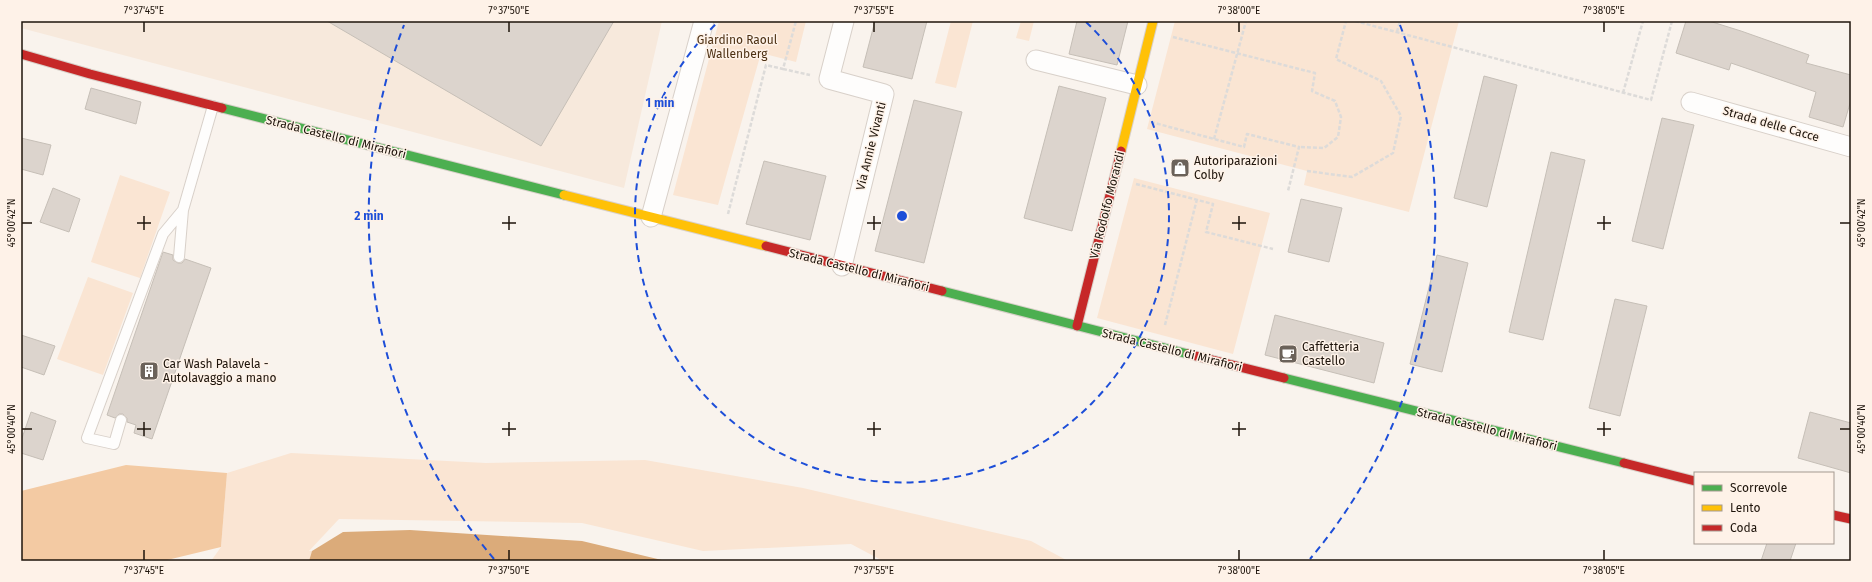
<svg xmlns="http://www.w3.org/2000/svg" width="1872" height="582" font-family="'Fira Sans',sans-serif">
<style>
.built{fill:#f7e9dc}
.green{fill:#fae5d3}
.forest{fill:#f3caa3}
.water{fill:#dbab7a}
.building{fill:#dcd4cd;stroke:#c6bfb7}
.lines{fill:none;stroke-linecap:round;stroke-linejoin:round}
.lane-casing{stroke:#d8d0c9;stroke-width:12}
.street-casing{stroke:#d8d0c9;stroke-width:21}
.fast-casing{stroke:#d8d0c9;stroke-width:11}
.slow-casing{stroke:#d8d0c9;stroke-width:11}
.jam-casing{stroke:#d8d0c9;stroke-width:11}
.path{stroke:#dddbd9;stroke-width:2.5;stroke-dasharray:4 2;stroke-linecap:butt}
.lane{stroke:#fefdfc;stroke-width:10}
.street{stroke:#fefdfc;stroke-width:19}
.fast{stroke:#4caf50;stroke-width:9}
.slow{stroke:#ffc107;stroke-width:9}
.jam{stroke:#c62828;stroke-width:9}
.ticks{fill:none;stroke:#1e140b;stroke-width:1.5}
.ring{fill:none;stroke:#1d4ed8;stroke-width:2;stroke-dasharray:7 5}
.labels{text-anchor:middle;stroke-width:3;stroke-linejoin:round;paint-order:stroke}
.park-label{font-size:12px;fill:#4d3114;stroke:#fef2e8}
.street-label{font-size:12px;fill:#1e140b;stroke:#fef2e8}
.poi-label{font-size:12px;fill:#1e140b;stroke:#fef2e8;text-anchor:start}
.centre{fill:#1d4ed8;stroke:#fef2e8;stroke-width:2}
.ring-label{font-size:12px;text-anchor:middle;font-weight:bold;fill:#1d4ed8;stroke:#fef2e8;stroke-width:3;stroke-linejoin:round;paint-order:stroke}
.neatline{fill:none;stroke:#1e140b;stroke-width:1.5}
.ticks-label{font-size:10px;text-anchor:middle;fill:#1e140b}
</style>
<rect width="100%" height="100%" fill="#f9f3ed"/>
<path class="built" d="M21,21H662L624,188L21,28Z"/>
<path class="green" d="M719,21H806L796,62L761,53L718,205L673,195Z
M951,21H973L956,88L935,83Z
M1021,21H1034L1029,41L1016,38Z
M1175,21H1459L1409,212L1304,185L1307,171L1147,129Z
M120,175L170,192L140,278L91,262Z
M1134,178L1270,213L1233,354L1097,318Z
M88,277L133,293L103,375L57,359Z
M291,453L486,463L645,460L803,488L1031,541L1068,561H883L851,544L703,551L582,523L339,519L309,551H312L309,561H211L221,547L227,473Z"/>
<path class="forest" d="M126,465L227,473L221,547L163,561H21V491Z"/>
<path class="water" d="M410,530L582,541L666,561H309L312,551L343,532Z"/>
<path class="building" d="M327,21H614L541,146Z
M875,21H927L912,79L863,67Z
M1077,21H1128L1117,65L1069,54Z
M1686,21H1709L1741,31L1809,55L1806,63L1851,75V100L1843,127L1809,117L1816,92L1731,63L1729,70L1676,53Z
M1484,76L1517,85L1487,207L1454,198Z
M1059,86L1106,98L1072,231L1024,218Z
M91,88L141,102L136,124L85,109Z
M914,100L962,112L924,263L875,251Z
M1662,118L1694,125L1663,249L1632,241Z
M21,138L51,145L43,175L21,169Z
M1551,152L1585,160L1543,340L1509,332Z
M764,161L826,176L810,240L746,224Z
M53,188L80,199L69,232L40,222Z
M1301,199L1342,208L1329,262L1288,252Z
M163,252L173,255V260L178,263H182L185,259L211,268L152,439L134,433L136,425L127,422V418L123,414H119L115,418L107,415Z
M1437,255L1468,263L1442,372L1410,364Z
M1615,299L1647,306L1620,416L1589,408Z
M1275,315L1384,343L1374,383L1265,355Z
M21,335L55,346L44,375L21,367Z
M31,412L56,421L43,460L21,453V441Z
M1810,412L1851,423V473L1798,458Z
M1767,543H1796L1790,561H1761Z"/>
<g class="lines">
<defs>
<path id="lane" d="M179,257L183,210L213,106
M121,420L114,444L87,438L163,234L183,210"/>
<path id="street" d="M1036,60L1137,85
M1691,102L1851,147
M651,217L704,21
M842,266L884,94L829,79L844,21"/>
<path id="fast" d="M222,108L564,195
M942,291L1188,354
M1284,378L1624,463"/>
<path id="slow" d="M1121,151L1153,21
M564,195L766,246"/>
<path id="jam" d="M21,54L90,74L222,108
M766,246L942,291
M1077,326L1121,151
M1188,354L1284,378
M1624,463L1695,481
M1833,515L1851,519"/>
</defs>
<use href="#lane" class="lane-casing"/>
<use href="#street" class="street-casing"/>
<use href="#fast" class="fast-casing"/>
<use href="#slow" class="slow-casing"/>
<use href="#jam" class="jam-casing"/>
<path class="path" d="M1355,21L1651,100L1672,21
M1397,32L1400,21
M1173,37L1315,73L1312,91L1335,101L1341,117L1338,137L1324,148L1299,147
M783,69L810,75
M1623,93L1643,21
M1151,122L1244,147L1247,134L1299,147L1288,191
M1214,139L1246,21
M1307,171L1352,177L1393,153L1401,116L1381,81L1336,59L1346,21
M1136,184L1213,204L1206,232L1273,249
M728,214L766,65L783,69L796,21
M1165,325L1197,199"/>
<use href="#lane" class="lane"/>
<use href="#street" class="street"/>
<use href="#fast" class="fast"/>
<use href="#slow" class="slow"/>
<use href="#jam" class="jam"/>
</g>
<path class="ticks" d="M144,22V32M509,22V32M874,22V32M1239,22V32M1604,22V32M144,216V230M509,216V230M874,216V230M1239,216V230M1604,216V230M22,223H32M137,223H151M502,223H516M867,223H881M1232,223H1246M1597,223H1611M1840,223H1850M144,422V436M509,422V436M874,422V436M1239,422V436M1604,422V436M22,429H32M137,429H151M502,429H516M867,429H881M1232,429H1246M1597,429H1611M1840,429H1850M144,550V560M509,550V560M874,550V560M1239,550V560M1604,550V560"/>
<g class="ring">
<path d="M1086 22A267 267 0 1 1 718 22"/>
<path d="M494 559A533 533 0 0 1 404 25M1400 25A533 533 0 0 1 1310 559"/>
</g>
<defs>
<symbol id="shop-square" viewBox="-11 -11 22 22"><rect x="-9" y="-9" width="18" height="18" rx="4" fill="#6b625a" stroke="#fef2e8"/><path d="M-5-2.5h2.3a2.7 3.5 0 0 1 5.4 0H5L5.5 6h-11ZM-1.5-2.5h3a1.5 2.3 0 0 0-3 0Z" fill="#fff"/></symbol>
<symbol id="cafe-square" viewBox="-11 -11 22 22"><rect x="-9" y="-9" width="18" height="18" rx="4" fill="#6b625a" stroke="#fef2e8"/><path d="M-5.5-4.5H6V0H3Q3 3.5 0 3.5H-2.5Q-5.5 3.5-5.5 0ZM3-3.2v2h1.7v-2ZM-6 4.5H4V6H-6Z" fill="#fff"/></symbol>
<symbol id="building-square" viewBox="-11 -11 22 22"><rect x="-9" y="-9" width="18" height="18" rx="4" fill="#6b625a" stroke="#fef2e8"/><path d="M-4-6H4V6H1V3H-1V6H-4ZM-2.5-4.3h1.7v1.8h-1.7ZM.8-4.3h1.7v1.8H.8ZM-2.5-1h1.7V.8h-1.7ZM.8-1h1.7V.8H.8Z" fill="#fff"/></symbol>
</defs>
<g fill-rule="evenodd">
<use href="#shop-square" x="1169" y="157" width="22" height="22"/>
<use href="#cafe-square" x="1277" y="343" width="22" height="22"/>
<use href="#building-square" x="138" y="360" width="22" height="22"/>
</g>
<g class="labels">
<g class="park-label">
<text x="737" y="44">Giardino Raoul<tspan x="737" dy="14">Wallenberg</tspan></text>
</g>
<g class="street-label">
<text transform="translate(1771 124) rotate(16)" y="4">Strada delle Cacce</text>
<text transform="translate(336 137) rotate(14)" y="4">Strada Castello di Mirafiori</text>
<text transform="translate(871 146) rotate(-76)" y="4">Via Annie Vivanti</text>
<text transform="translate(1107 205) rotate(-76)" y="4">Via Rodolfo Morandi</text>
<text transform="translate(859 270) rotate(14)" y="4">Strada Castello di Mirafiori</text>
<text transform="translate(1172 350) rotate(14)" y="4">Strada Castello di Mirafiori</text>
<text transform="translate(1487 429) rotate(14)" y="4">Strada Castello di Mirafiori</text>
</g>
<g class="poi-label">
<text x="1194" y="165">Autoriparazioni<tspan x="1194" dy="14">Colby</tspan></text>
<text x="1302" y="351">Caffetteria<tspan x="1302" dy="14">Castello</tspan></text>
<text x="163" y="368">Car Wash Palavela -<tspan x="163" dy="14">Autolavaggio a mano</tspan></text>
</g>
</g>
<circle cx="902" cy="216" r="6" class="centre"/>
<g class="ring-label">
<text x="660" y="107">1 min</text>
<text x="369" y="220">2 min</text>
</g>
<rect width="1872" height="582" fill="none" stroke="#fef2e8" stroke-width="44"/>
<rect x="1694" y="472" width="140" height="72" fill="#fef2e8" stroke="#a49990"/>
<rect x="1702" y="485" width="20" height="6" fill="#4caf50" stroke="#a49990"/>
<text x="1730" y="492" font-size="12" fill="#1e140b">Scorrevole</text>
<rect x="1702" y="505" width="20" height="6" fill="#ffc107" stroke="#a49990"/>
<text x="1730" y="512" font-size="12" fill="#1e140b">Lento</text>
<rect x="1702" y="525" width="20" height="6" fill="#c62828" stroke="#a49990"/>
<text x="1730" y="532" font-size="12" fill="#1e140b">Coda</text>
<rect x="22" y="22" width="1828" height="538" class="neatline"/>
<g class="ticks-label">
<text x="144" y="14">7°37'45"E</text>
<text x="509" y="14">7°37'50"E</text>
<text x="874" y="14">7°37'55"E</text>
<text x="1239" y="14">7°38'00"E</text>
<text x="1604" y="14">7°38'05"E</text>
<text transform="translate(11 223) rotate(-90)" y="4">45°00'42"N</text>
<text transform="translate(1861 223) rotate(-90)" y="4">45°00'42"N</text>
<text transform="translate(11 429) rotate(-90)" y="4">45°00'40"N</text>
<text transform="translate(1861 429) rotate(-90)" y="4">45°00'40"N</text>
<text x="144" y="574">7°37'45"E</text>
<text x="509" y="574">7°37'50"E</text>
<text x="874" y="574">7°37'55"E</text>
<text x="1239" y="574">7°38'00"E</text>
<text x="1604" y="574">7°38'05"E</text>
</g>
</svg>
